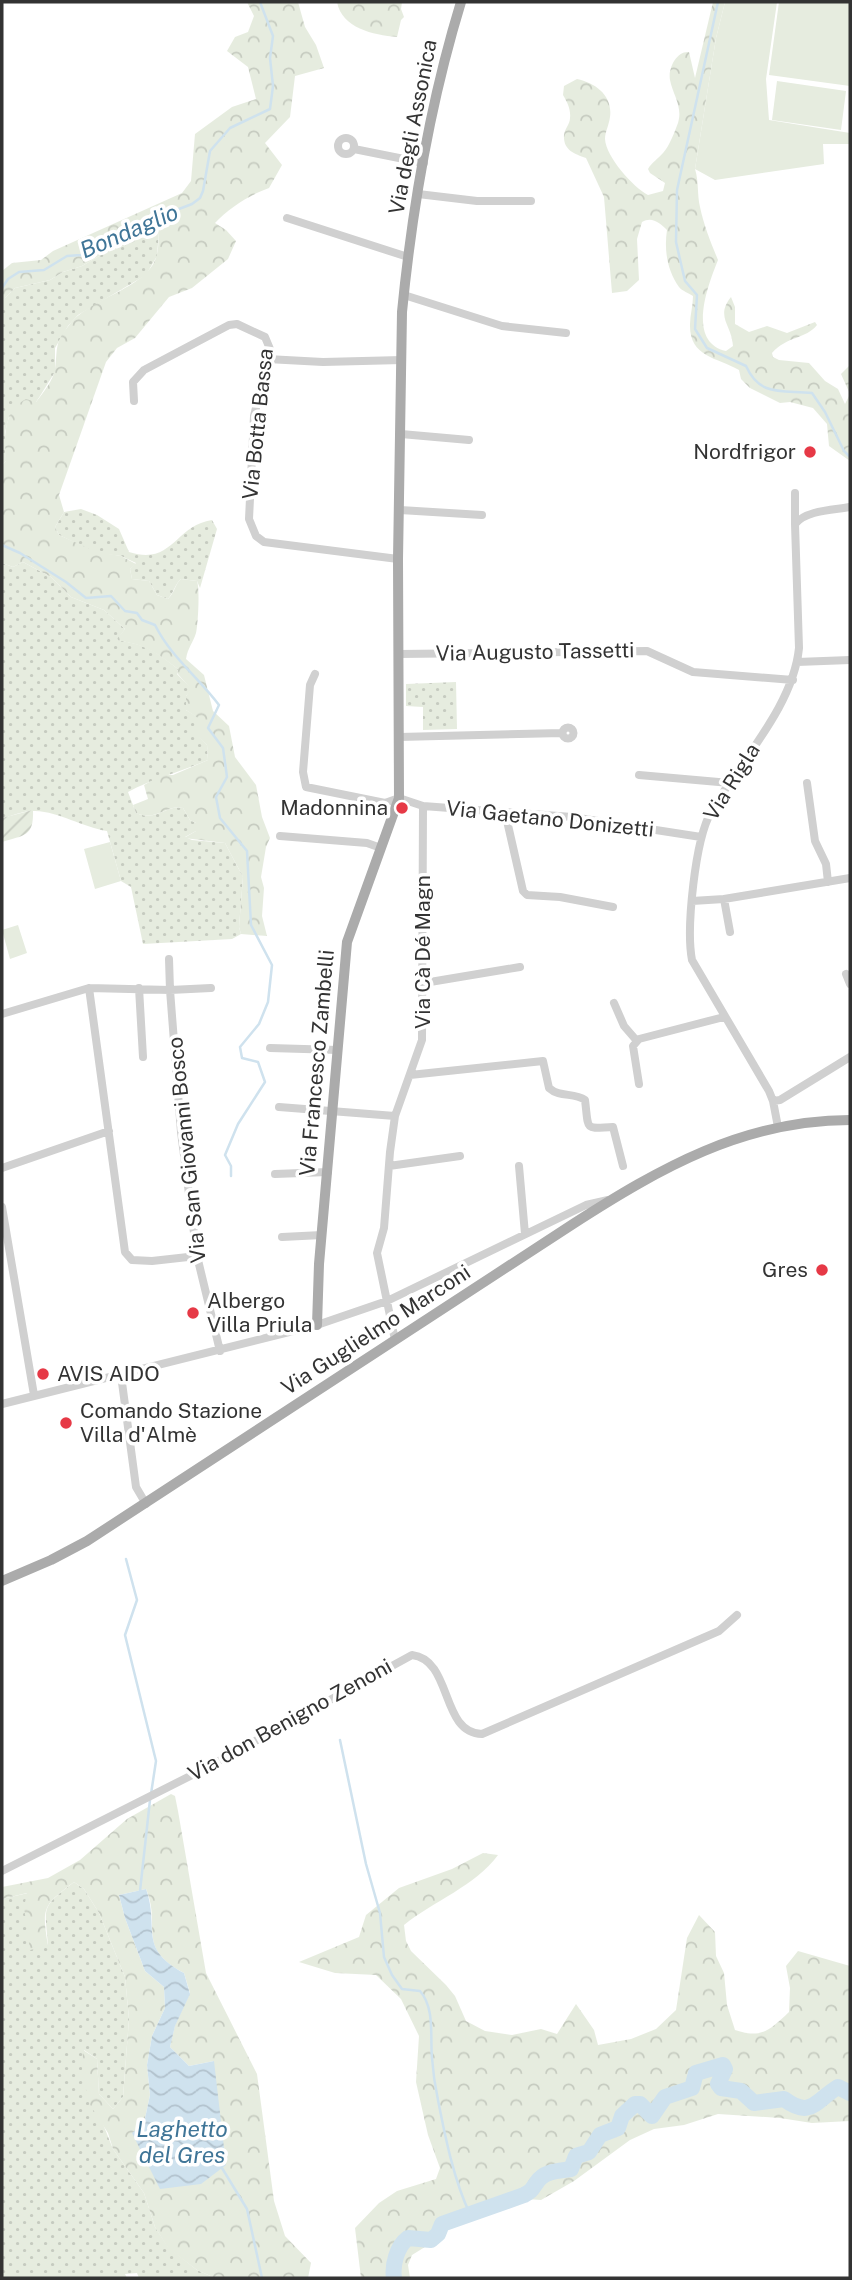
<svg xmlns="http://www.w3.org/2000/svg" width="852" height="2280" font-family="'Public Sans',sans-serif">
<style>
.grass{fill:url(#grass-dots)}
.forest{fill:url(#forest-crowns);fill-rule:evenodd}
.garden{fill:url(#garden-furrows)}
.pitch{fill:#e6ecdf}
.water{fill:url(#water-waves)}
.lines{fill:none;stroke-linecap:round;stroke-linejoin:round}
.stream{stroke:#cfe2ee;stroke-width:2.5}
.river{stroke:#cfe2ee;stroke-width:16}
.minor{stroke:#d0d0d0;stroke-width:8}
.major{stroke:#ababab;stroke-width:10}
.poi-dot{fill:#e63946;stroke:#fff;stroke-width:2.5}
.labels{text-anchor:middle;stroke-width:7;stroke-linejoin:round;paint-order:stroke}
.street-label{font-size:21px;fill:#333;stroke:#fff}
.poi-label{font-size:21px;fill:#333;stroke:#fff;text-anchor:end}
.water-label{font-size:23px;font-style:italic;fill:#3f7597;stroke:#fff}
</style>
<defs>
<pattern id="grass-dots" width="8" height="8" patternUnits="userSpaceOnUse" patternTransform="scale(1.75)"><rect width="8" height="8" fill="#e6ecdf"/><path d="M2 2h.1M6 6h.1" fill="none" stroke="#c6cbc0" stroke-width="1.8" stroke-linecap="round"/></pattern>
<pattern id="forest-crowns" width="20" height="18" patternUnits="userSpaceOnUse" patternTransform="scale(1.75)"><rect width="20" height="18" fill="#e6ecdf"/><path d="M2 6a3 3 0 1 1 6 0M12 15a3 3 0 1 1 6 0" fill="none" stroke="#c6cbc0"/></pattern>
<pattern id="garden-furrows" width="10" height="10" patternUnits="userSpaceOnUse" patternTransform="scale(1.75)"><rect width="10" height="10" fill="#e6ecdf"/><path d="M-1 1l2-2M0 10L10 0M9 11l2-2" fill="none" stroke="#c6cbc0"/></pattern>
<pattern id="water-waves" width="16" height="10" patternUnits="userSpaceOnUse" patternTransform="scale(1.75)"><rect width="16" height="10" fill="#cfe2ee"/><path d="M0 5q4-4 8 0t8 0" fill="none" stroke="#b2c2cd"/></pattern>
</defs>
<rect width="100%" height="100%" fill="#fff"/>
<path class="grass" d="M159,231L157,256L146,275L78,315L68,326L55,348V372L40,396L36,402L9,417L5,432L6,461L2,465V301L15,288L50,280L63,272L82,266L101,255Z
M81,509L97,515L119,529L129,552C173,566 174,526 212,520L217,529L200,588L197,581L181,579C175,584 174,592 168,599L157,595L149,581L132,579L130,569L136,563L121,556L97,553L59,535L55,527L64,512Z
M23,562L51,577L71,597L104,610L125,629L117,640C147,645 155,651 178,669L177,674L192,689L186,696V710L199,718L195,732L207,745L208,760C181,772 154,778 128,792L136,813C158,822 166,804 183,808L190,820L196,823V831L185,837L192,840L225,843L243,877L239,927L241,934L232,939L143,944L131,887L121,881L107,831C82,827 60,812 35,811C25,810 12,816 2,818V563L13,567Z
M456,682L457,729L423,730V707L406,706V684Z
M74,1882L84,1889L99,1913L125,1977L129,2019L123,2097L113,2109L99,2094L97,2059L84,2050L103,2124L113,2149L144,2193L155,2227L168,2247L197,2270L215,2278H139L137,2273L125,2274L127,2278H2V1899L28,1893L48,1946C45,1906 40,1908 74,1882Z"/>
<path class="forest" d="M247,2H298L305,27L316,45L324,68L295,76L290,117L265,143L282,165L269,188C249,195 229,208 215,223L226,230L236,241L228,259L192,288L169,297L135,338L117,348L106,362L59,495L64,512L55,527L59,535L97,552L121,556L136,564L130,569L132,579L149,581L157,595L168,599C175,592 175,584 181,579L197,581C200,588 198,625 196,633C193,643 188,647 186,659L204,675L213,711L229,726L235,757L256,785L262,817L270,838L266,847L261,877L264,888L262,916L267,936L241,934L239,927L243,877L225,843L184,838L196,831V823L190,820L183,808C166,804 157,822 136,813L133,805L148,799L144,785L162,775H173L208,760L207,745L194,732L198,718L186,710V696L191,689L177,673L178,669C154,651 146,645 116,640L125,629L104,610L71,597L51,577L23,562L13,567L2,563V465L6,461C4,437 3,411 26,399L36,402C43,393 54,379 55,369C58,347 54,343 70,324C91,297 150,288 157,254C159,247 158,239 159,232L101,255L82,266L63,272L50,280L15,288L2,301V271L12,263L41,260L53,251L182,193L191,181L195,134L232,107L256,99L248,67L227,51L235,37L248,32L254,16Z
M337,2H402L401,9L404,17L401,20L397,37C373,35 342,28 337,2Z
M713,2H725L716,38L695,169C699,182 697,194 700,207C704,226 711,243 718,260C708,285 686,342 726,351L733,346C732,325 715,317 731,297L735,307V324L749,332L767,326L787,333L815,322L817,325C806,339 787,336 772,353L773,357L779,360L809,363L825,381L838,389L845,404L850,394L841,374L849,366L850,360V461L829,446L827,424L813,408L790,402L780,403L750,388L741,379L739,370C716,357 689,357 690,324C690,315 693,306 693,296C689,293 682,291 679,287C667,270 664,250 667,230C660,223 652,216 642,222L637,239L639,280L627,291L612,293L604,197L586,158C574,154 563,150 564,135C565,128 570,124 570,118C571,109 567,102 563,95L564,86L577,79C596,83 613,96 610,117C609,125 605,132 605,139C606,157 633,187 648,195L663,191L665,183L650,173L648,169C652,162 658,159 663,153C669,147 675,131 678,123C683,107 673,95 670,80C668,69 676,51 689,52L695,78Z
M171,1794L175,1796L178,1811L206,1973L257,2074L274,2201L285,2236L311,2263L308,2278H215L197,2270L168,2248L155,2227L144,2193L113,2149L108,2133L90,2105L82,2074L83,2050L97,2059L99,2094L113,2109L123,2097L129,2019L125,1977L99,1913L84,1889L74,1882C42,1906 42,1908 48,1946L30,1950L24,1907L27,1893L2,1899V1887L48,1878L80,1860L127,1819ZM146,1889C162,1927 135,1947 184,1973L190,1993L175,2025L170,2047L189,2066L214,2061L132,2134L144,2123L150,2095L147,2065L152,2036L165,2008L164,1987L145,1971L125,1918L119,1895Z
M483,1853L498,1855C475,1886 434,1901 404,1925L406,1941L411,1951L446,1985L455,1996L466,2021L485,2031L512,2035L541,2029L557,2034L576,2004L594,2030L598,2045L631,2039L656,2029L676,2010L687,1938L699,1915L715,1932L716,1956L724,1973L727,2005L735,2030C762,2039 770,2030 789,2012L790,1988L786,1966L798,1951L850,1966V2121L812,2123L780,2118L718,2114L684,2125L654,2129L630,2140L574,2181L541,2200L527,2199L482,2213L446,2228L441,2237L412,2255L408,2265L410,2278H361L355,2228L379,2203L397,2191L436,2179L440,2168L428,2135L416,2082L419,2036L401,1999L376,1975L335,1973L299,1962L359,1937L366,1915L399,1888L452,1869Z"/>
<path class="garden" d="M33,810C34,837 24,835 2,842V818Z"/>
<path class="pitch" d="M725,2H777L766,79L769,120L850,133V144H823L824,164L715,180L695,169L716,38Z
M779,2H850V86L769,75Z
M777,81L846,91L841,130L772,120Z
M110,842L121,881L95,889L84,849Z
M18,925L27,953L10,959L2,930Z"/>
<path class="water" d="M146,1889C160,1928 137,1948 184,1973L190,1994L175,2026L170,2047L189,2066L214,2061L226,2165L201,2184L160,2189L132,2133L144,2123L150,2095L147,2065L152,2036L165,2008L164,1987L145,1971L125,1918L119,1895Z"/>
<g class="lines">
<path class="stream" d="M718,2L677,190L676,242L685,281L697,295L695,329L707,348L746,366C760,397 782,390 812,393L825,412L844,451L850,457
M2,288L8,279L19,272L44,270L67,256L81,255L112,241L127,229L192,204L200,198L203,191L210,151L230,128L270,109L273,86L270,58L273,36L260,2
M2,545L20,553L66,582L86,598L111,596L125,611L137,613L142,620L155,625C171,657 198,677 219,705L208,728L223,748L227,777L216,797L220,818L247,851L251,925L272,965L268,1002L259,1024L240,1047L242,1058L258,1062L265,1082L238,1124L225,1155L231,1166V1176
M126,1559L137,1600L125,1635L156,1761L151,1794
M340,1740L366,1864L380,1913L384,1957L392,1975L402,1989L420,1991C435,2008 430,2036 432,2058C433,2072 435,2086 438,2100C445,2136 454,2181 470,2214
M140,1891L150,1800
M222,2168L247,2209L262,2278"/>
<path class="river" d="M394,2278C392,2265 397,2246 408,2238L431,2240L438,2234L442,2224L524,2195C532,2191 532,2189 537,2182C544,2171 558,2171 571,2169L576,2156L589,2152L600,2135L618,2128L622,2116L635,2104H640L652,2116L665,2097L692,2088L696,2073L723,2065L725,2069L718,2084L721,2088L741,2091L754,2103L784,2099C811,2119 815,2101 838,2087L850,2093"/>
<path class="minor" d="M338 146a8 8 0 1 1 16 0a8 8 0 1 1-16 0Z
M354,149L424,163
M418,194L477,201H531
M287,218L408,257
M404,295L502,326L566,333
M267,359L323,362L402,360
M134,401L133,382L144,370L229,325L237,324L265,337L270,349L254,416L249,519L256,536L264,542L398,559
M401,434L469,440
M795,493V524
M400,510L482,515
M399,654L647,651L693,672L793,680
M797,662L850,660
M315,674L310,685L303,772L306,787L385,803L399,798L423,806L572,817L701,837
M562.5 733a5.5 5.5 0 1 1 11 0a5.5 5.5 0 1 1-11 0Z
M399,737L562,733
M639,775L730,783
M807,783L815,841L826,864L828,882
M505,812L523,891L527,895L560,897L613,907
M280,836L367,843L381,848
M724,899L730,932
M692,901L724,899L850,878
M846,974L850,984
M424,983L520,967
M89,988L125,1252L132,1260L152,1261L197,1256
M139,988L143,1057
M211,988L170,990L181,1132L197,1256L220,1351
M614,1003L624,1026L637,1041
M2,1014L89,988L170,990L169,959
M270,1048L338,1050
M410,1075L543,1061L549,1088C560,1098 574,1092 585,1100C589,1132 584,1128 613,1127L623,1166
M639,1084L633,1046L639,1039L724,1017
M773,1101L780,1100L850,1057
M279,1107L395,1116
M778,1127L773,1101L769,1091L692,960C686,929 695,840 711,812C740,761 793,707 799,648L795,524C806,510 834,510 850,507
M389,1166L460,1156
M519,1166L525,1234
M2,1168L109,1131
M275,1174L328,1172
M2,1207L34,1395
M282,1237L322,1235
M395,1340L377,1253L384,1228L390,1152L395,1116L422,1040L423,806
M121,1375L136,1487L146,1504
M2,1404L317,1325L387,1301L586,1205L608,1200
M2,1871L204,1769L412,1655C453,1660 440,1733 482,1734L719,1631L737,1615"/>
<path class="major" d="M317,1325L319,1264L347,942L399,798L398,559L402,312C412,210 431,100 461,2
M2,1581L51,1560L87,1541L573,1224C660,1168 744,1120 850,1120"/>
</g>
<g class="poi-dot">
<circle cx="810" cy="452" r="7"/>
<circle cx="402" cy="808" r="7"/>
<circle cx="822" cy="1270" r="7"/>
<circle cx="193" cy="1313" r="7"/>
<circle cx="43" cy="1374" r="7"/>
<circle cx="66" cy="1423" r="7"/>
</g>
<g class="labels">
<g class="street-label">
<text transform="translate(413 127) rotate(-79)" y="7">Via degli Assonica</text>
<text transform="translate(258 424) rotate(-84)" y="7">Via Botta Bassa</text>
<text transform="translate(535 652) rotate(-1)" y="7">Via Augusto Tassetti</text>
<text transform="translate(732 782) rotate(-58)" y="7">Via Rigla</text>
<text transform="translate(550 819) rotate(6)" y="7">Via Gaetano Donizetti</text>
<text transform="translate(423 952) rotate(-90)" y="7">Via Cà Dé Magn</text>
<text transform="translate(317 1063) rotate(-85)" y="7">Via Francesco Zambelli</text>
<text transform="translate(187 1150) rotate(-96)" y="7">Via San Giovanni Bosco</text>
<text transform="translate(376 1330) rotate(-33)" y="7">Via Guglielmo Marconi</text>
<text transform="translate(290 1720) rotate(-29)" y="7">Via don Benigno Zenoni</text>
</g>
<g class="poi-label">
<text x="796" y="459">Nordfrigor</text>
<text x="388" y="815">Madonnina</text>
<text x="808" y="1277">Gres</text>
<text x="207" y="1308" text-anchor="start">Albergo<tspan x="207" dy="24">Villa Priula</tspan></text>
<text x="57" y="1381" text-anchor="start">AVIS AIDO</text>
<text x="80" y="1418" text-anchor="start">Comando Stazione<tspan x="80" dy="24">Villa d'Almè</tspan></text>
</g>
<g class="water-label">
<text transform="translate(129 231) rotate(-23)" y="8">Bondaglio</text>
<text x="182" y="2137">Laghetto<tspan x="182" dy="26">del Gres</tspan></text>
</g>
</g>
<rect width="852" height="2280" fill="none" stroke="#333333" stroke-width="7"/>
</svg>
